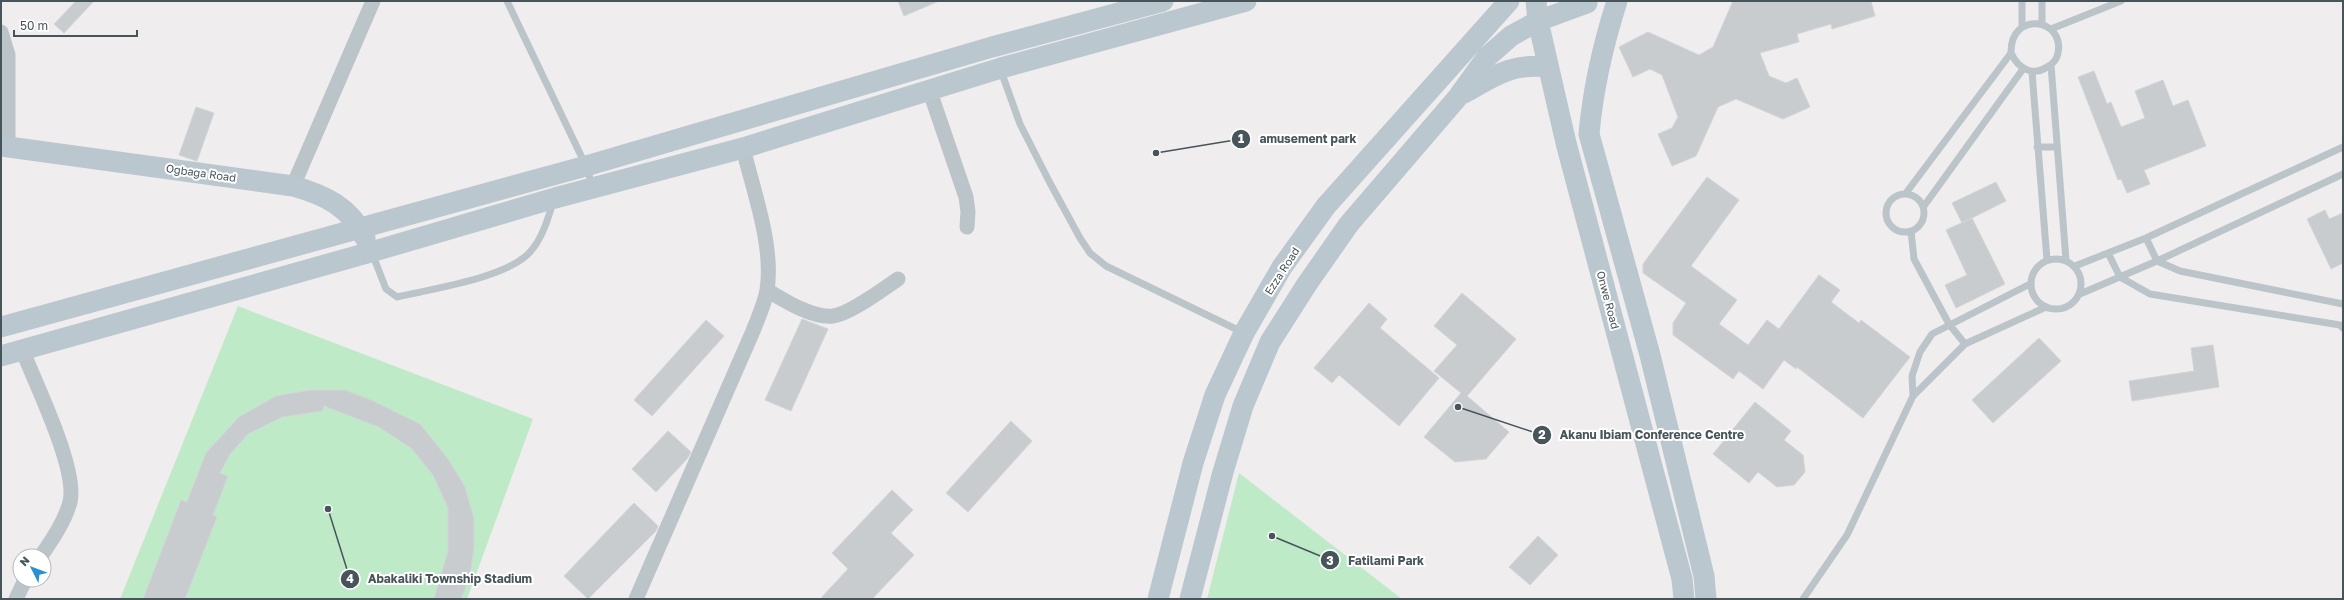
<svg xmlns="http://www.w3.org/2000/svg" width="2344" height="600" font-family="'Golos Text',sans-serif">
<style>
.green{fill:#bfeac8}
.building{fill:#c8cccf;stroke:#d2d5d8}
.lines{fill:none;stroke-linecap:round;stroke-linejoin:round}
.service{stroke:#bac4c9;stroke-width:7}
.minor{stroke:#bac4c9;stroke-width:15}
.secondary{stroke:#bbc7ce;stroke-width:21}
.labels{text-anchor:middle;stroke-width:4;stroke-linejoin:round;paint-order:stroke}
.street-label{font-size:11px;fill:#475459;stroke:#fff}
.leader{fill:none;stroke:#475459;stroke-width:1.5}
.callout-dot{fill:#475459;stroke:#fff;stroke-width:1.5}
.mark-label{font-size:12px;text-anchor:middle;font-weight:bold;fill:#fff}
.callout-label{font-size:12px;text-anchor:middle;font-weight:bold;fill:#475459;stroke:#fff;stroke-width:4;stroke-linejoin:round;paint-order:stroke}
</style>
<rect width="100%" height="100%" fill="#f0edee"/>
<path class="green" d="M238,306L533,419L467,599H120Z
M1239,473L1402,599H1207Z"/>
<path class="building" d="M76,1H94L64,33L54,24Z
M898,1H939L904,16Z
M1733,1H1871L1875,16L1832,29L1831,24L1797,34L1799,42L1760,53L1769,76L1786,83L1797,78L1810,107L1783,119L1736,99L1718,107L1696,156L1672,166L1658,134L1672,128L1678,117L1662,75L1650,69L1633,77L1619,47L1648,32L1699,55L1713,47Z
M2094,71L2107,104L2111,102L2121,127L2145,118L2135,91L2163,80L2173,106L2188,100L2206,146L2144,170L2150,184L2127,193L2121,179L2118,180L2078,77Z
M196,107L214,113L197,161L179,155Z
M1707,177L1739,200L1691,266L1737,300L1719,324L1748,345L1767,320L1779,329L1819,275L1840,290L1831,302L1859,323L1861,320L1910,357L1863,418L1797,367L1796,369L1784,360L1763,389L1739,371L1733,379L1673,335V323L1686,303L1643,273V264Z
M1996,182L2006,201L1962,223L1952,203Z
M2325,210L2329,219L2343,213V263L2331,269L2307,219Z
M1972,218L2005,284L1956,308L1945,285L1967,275L1946,230Z
M1462,293L1516,339L1467,396L1509,432L1486,459L1455,462L1424,437L1461,393L1434,371L1457,345L1434,326Z
M1369,303L1387,319L1380,328L1439,378L1399,426L1339,375L1332,383L1314,368Z
M802,319L828,329L791,411L765,400Z
M706,320L724,336L652,416L634,400Z
M2039,338L2061,361L1993,423L1972,400Z
M2213,345L2219,387L2132,401L2129,381L2194,371L2191,348Z
M310,390H345L371,400L420,424L448,459L465,487L474,519V547L470,576L461,599H434L448,551V508L433,475L411,448L379,427L324,406L322,411L282,417L248,434L230,454L220,473L228,476L213,515L217,517L185,599H143L181,500L187,502L206,453L239,417L276,396Z
M1755,402L1791,431L1784,440L1803,455L1805,472L1794,485L1777,487L1758,472L1749,483L1713,454Z
M1011,421L1032,441L968,512L946,493Z
M668,431L691,452L687,459L656,492L632,469Z
M892,490L913,510L891,533L914,555L872,599H820L848,569L832,553Z
M634,503L658,526L656,531L588,599L564,576Z
M1538,536L1558,555L1530,585L1509,567Z"/>
<g class="lines">
<path class="service" d="M507,1L586,166L593,187
M2042,24V1
M2022,26V1
M2051,29L2121,1
M2051,65L2066,260
M1001,71L1020,124L1050,183L1080,238L1090,253L1106,266L1242,332
M2032,72L2047,260
M2037,147H2057
M1906,193L2011,53C2010,10 2065,18 2058,53C2057,59 2053,64 2047,67C2032,77 2018,68 2011,53
M1886 213a19 19 0 1 1 38 0a19 19 0 1 1-38 0Z
M1924,206L2023,69
M1911,231L1914,259L1949,324L1965,344
M2146,238L2157,261L2180,271L2343,304
M372,253L386,289L397,297C431,289 507,278 530,252C542,239 548,219 553,202
M2108,253L2120,277L2150,294L2340,325L2343,328
M2031 284a25 25 0 1 1 50 0a25 25 0 1 1-50 0Z
M2075,266L2146,238L2343,147
M2080,294L2157,261L2343,174
M1913,396L1912,376L1920,352L1932,334L2030,284
M1803,599L1847,535L1913,396L1965,344L2046,307"/>
<path class="minor" d="M1,32L8,55V147
M929,89L966,197L968,212L967,227
M293,186L373,1
M767,290C785,301 812,318 833,316C850,314 883,289 898,279
M22,349C35,383 78,469 70,502C65,521 52,540 41,556
M16,599L25,580
M636,599L753,331C758,318 765,303 767,290C774,246 753,190 743,148"/>
<path class="secondary" d="M1536,1L1538,21L1566,143L1682,579L1684,599
M1617,1C1603,45 1593,88 1589,134L1650,355L1704,576L1706,599
M1464,93C1495,76 1510,63 1548,67
M1,146L293,186C325,195 350,207 365,238
M1,327L586,166L992,47L1163,1
M1,356L371,252L555,198L743,148L1001,68L1246,1
M1158,599L1193,463L1215,395L1244,333L1282,267L1326,206L1509,1
M1190,599L1223,472L1243,406L1270,342L1307,284L1349,224L1458,97L1487,57L1511,36L1538,21L1587,3"/>
</g>
<g class="labels">
<g class="street-label">
<text transform="translate(201 173) rotate(8)" y="4">Ogbaga Road</text>
<text transform="translate(1282 271) rotate(-57)" y="4">Ezza Road</text>
<text transform="translate(1608 300) rotate(75)" y="4">Onwe Road</text>
</g>
</g>
<path class="leader" d="M1156 153L1241 139M1458 407L1542 435M1272 536L1330 560M328 509L350 579"/>
<g class="callout-dot">
<circle cx="1156" cy="153" r="4"/>
<circle cx="1458" cy="407" r="4"/>
<circle cx="1272" cy="536" r="4"/>
<circle cx="328" cy="509" r="4"/>
<circle cx="1241" cy="139" r="10"/>
<circle cx="1542" cy="435" r="10"/>
<circle cx="1330" cy="560" r="10"/>
<circle cx="350" cy="579" r="10"/>
</g>
<g class="mark-label">
<text x="1241" y="143">1</text>
<text x="1542" y="439">2</text>
<text x="1330" y="565">3</text>
<text x="350" y="583">4</text>
</g>
<g class="callout-label">
<text x="1308" y="143">amusement park</text>
<text x="1652" y="439">Akanu Ibiam Conference Centre</text>
<text x="1386" y="565">Fatilami Park</text>
<text x="450" y="583">Abakaliki Township Stadium</text>
</g>
<rect width="2344" height="600" fill="none" stroke="#475459" stroke-width="4"/>
<g transform="translate(32 568) rotate(312)"><circle r="19" fill="#ffffff" stroke="#b5bbbd"/>
<path d="M0-3L7 15L0 10L-7 15Z" fill="#2991cf"/>
<text y="-6" font-size="11" font-weight="bold" text-anchor="middle" fill="#475459">N</text>
</g>
<path d="M14 30v6h123v-6" fill="none" stroke="#475459" stroke-width="2"/>
<text x="20" y="30" font-size="12" fill="#475459" stroke="#ffffff" stroke-width="3" paint-order="stroke">50 m</text>
</svg>
